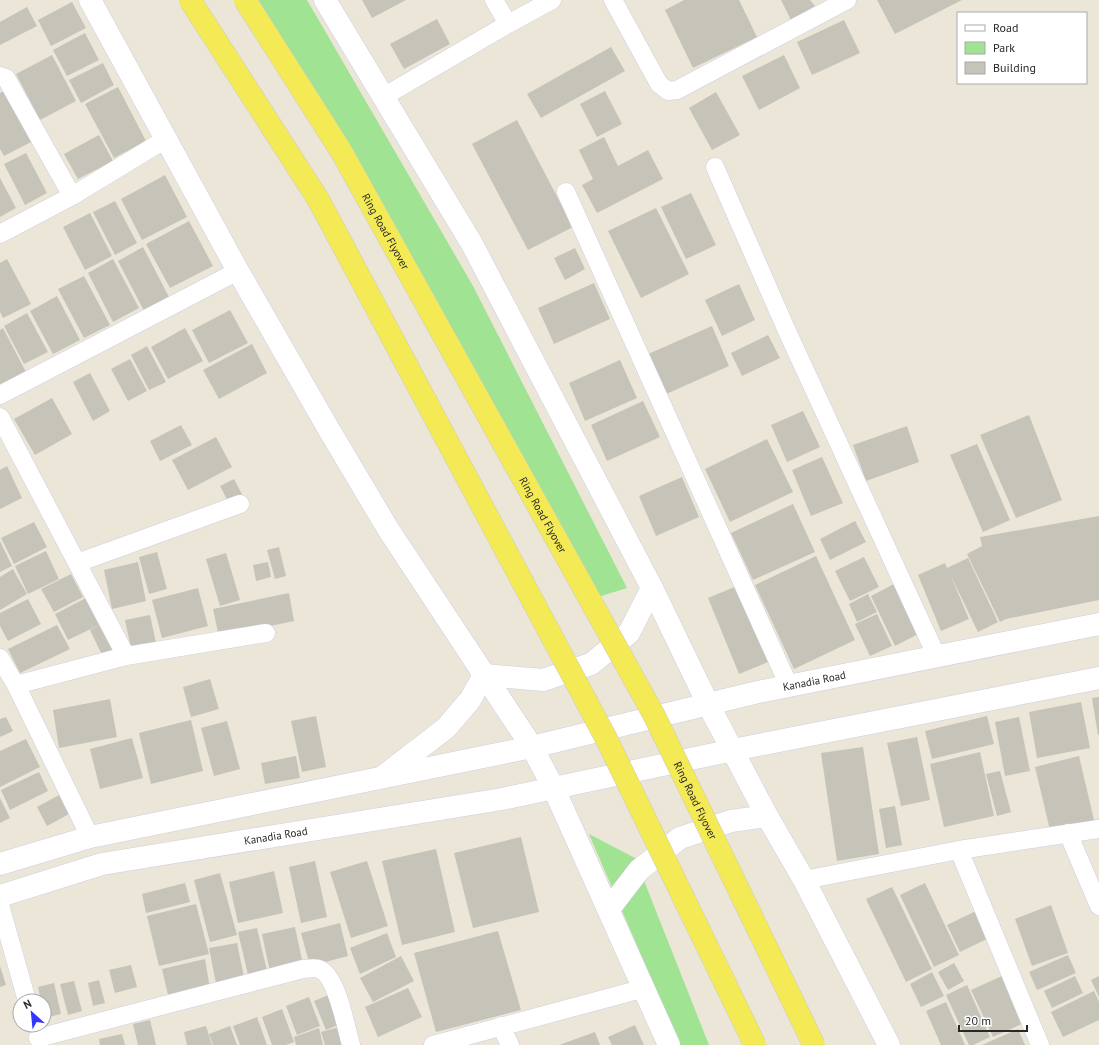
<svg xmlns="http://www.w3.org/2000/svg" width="1099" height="1045" font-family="'PT Sans',sans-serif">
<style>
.green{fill:#a0e393}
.building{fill:#c6c3b8}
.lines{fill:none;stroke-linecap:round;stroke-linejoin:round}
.street-casing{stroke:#cecee1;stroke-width:19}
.secondary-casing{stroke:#cecee1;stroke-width:23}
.street{stroke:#fff;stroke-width:18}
.secondary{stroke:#fff;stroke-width:22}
.primary-bridge-casing{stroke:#cbcbcb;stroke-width:23;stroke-linecap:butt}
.primary-bridge{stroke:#f3ea55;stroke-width:22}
.labels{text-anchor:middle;stroke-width:3.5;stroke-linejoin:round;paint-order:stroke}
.street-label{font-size:11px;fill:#282828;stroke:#fff}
</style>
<rect width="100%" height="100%" fill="#ebe6d8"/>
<path class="green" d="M248,0H307L473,286L627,588L598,597Z
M589,834L635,858L709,1045H680Z"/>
<path class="building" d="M362,0H406L372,18Z
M684,0H739L757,37L693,68L665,10Z
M781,0H810L815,6L791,20Z
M877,0H962L895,34Z
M72,2L86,28L51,46L38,20Z
M27,7L37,26L0,45V22Z
M437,19L450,44L404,69L390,44Z
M844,20L860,53L812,75L797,42Z
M85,33L99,60L67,76L53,50Z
M611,47L625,71L541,118L527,94Z
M52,55L76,101L40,120L16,74Z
M784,55L800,88L759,110L742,76Z
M103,63L114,85L81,103L69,80Z
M118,87L146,141L114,158L85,104Z
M4,91L31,142L4,156L0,149V93Z
M605,91L622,124L597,137L580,104Z
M716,92L740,135L712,150L689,108Z
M517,120L573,227L528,250L472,144Z
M99,135L113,161L78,179L64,154Z
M604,137L618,166L648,150L663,179L597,213L582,185L593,179L579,150Z
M26,153L47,193L25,205L4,164Z
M165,175L187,217L142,240L121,199Z
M0,178L16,208L0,217Z
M691,193L716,245L686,259L661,207Z
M115,201L137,243L115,255L93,212Z
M656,208L689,274L641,298L608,231Z
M90,213L112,256L85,270L63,227Z
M189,221L213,266L170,288L146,244Z
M143,247L169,297L144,311L118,261Z
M575,248L585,269L565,280L554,258Z
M7,259L31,304L3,318L0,312V263Z
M113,259L139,308L113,322L88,273Z
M84,276L110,325L84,338L58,289Z
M594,283L610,319L554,344L538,308Z
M739,284L755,320L722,336L705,300Z
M57,296L80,340L53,354L30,311Z
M230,310L248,343L209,363L192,330Z
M27,313L48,352L24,364L4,326Z
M712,326L729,366L664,395L646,355Z
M3,328L26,372L0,385V330Z
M185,328L203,361L168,379L151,347Z
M768,335L780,358L742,376L731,353Z
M252,344L267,373L219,399L203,370Z
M147,346L166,382L149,390L131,355Z
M130,359L147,391L128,401L111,369Z
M620,360L637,398L585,421L569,383Z
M90,373L110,411L93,421L73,382Z
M52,398L72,434L35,455L14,419Z
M643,401L660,437L607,461L591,425Z
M803,411L820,447L787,462L771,425Z
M1029,415L1062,500L1016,518L980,435Z
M181,425L192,445L160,461L150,441Z
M907,426L919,462L866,481L853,445Z
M216,437L232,467L188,490L172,460Z
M767,439L793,492L730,522L705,469Z
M977,444L1010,520L983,532L950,455Z
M822,457L843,503L811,516L792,470Z
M7,466L22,498L0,509V470Z
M682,477L699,517L656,536L639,496Z
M234,479L248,506L234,513L220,486Z
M793,504L815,552L753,580L731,533Z
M1099,516V600L1006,619L1000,622L967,554L982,546L980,537Z
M855,521L866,542L830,560L820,539Z
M34,522L47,547L14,564L1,538Z
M0,541L12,566L0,572Z
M279,547L286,576L275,579L267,550Z
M46,551L59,579L28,594L15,566Z
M157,552L167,589L149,594L139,557Z
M226,553L240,600L220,606L206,559Z
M816,556L855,640L794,669L755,585Z
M864,557L879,587L850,601L835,571Z
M968,558L998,622L978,632L950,574L969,619L941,631L918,575L945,563L947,568Z
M138,562L146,601L112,609L104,570Z
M268,562L271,577L256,581L253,565Z
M13,569L27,594L0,610V577Z
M71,574L83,597L54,612L41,589Z
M894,584L918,634L895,646L871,596Z
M737,586L768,662L739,674L708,598Z
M198,588L208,626L162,638L152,600Z
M289,593L294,621L219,637L213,609Z
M868,594L877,612L857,622L849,604Z
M86,598L99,625L68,640L55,614Z
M28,599L41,624L8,641L0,626V613Z
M877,614L892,646L870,656L855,624Z
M150,615L156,643L131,648L125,620Z
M103,623L118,652L104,659L90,630Z
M57,625L70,649L20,673L8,649Z
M210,679L219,709L191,717L183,687Z
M1099,697V735H1098L1092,698Z
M110,699L117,737L59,748L53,710Z
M1081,702L1090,748L1037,758L1029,712Z
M316,716L326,767L302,772L291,721Z
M987,716L994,744L932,759L925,731Z
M6,717L13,731L0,737V719Z
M1019,717L1030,771L1005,776L995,722Z
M191,720L203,771L151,784L139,733Z
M227,721L240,769L214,776L201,728Z
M917,737L930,800L901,806L887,743Z
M132,738L143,778L100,789L90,749Z
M26,739L40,767L0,787V751Z
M863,747L879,854L837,861L821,753Z
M980,752L994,816L944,827L930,764Z
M296,756L300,778L265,784L261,763Z
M1079,756L1094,820L1050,830L1035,767Z
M1000,771L1011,812L997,816L986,774Z
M39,772L48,791L10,810L1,790Z
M59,795L69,814L47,826L37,807Z
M0,798L10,818L0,823Z
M895,806L902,845L886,848L879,809Z
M521,837L539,912L473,928L454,853Z
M436,849L455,932L402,945L382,861Z
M315,861L327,917L301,923L289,867Z
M367,861L388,926L351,938L330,872Z
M274,871L283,913L238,923L229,882Z
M220,873L237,935L210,942L194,880Z
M185,883L190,902L146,913L142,894Z
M925,883L959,955L934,967L900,895Z
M892,887L932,969L906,982L866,899Z
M196,904L209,954L159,966L147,916Z
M1051,905L1068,953L1032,966L1015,919Z
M978,910L991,937L960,952L947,925Z
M340,923L348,956L310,966L301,933Z
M295,927L303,965L270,972L262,934Z
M257,928L268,975L249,979L238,932Z
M498,931L521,1010L436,1032L414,953Z
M387,933L396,957L360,974L350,948Z
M237,943L244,977L216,983L209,948Z
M1068,955L1076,973L1037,990L1029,972Z
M401,956L414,981L373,1002L360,978Z
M205,959L210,989L169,999L162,969Z
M954,963L964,981L948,990L938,972Z
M131,965L137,987L115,993L109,970Z
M0,966L6,985L0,987Z
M932,972L944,996L921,1007L910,984Z
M1002,976L1024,1023L993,1037L971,990Z
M1075,976L1083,993L1052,1008L1044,991Z
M1099,976V997L1091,980Z
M99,980L105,1003L93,1006L88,983Z
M74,981L82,1011L68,1015L60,984Z
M54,983L61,1014L45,1018L44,1001H41L38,987Z
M967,985L990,1037L973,1045H969L946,995Z
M408,988L422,1017L378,1037L365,1007Z
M1094,991L1099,1002V1020L1063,1037L1051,1012Z
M331,994L343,1023L326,1030L314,1001Z
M309,997L320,1026L297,1035L286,1006Z
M946,1002L965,1045H941L926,1011Z
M282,1009L294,1042L286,1045H272L262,1017Z
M257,1017L267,1045H240L233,1026Z
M150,1020L156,1045H138L133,1024Z
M635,1025L644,1045H612L608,1037Z
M206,1026L212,1045H187L184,1032Z
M230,1026L237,1045H213L209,1034Z
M343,1026L348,1045H325L321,1032Z
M319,1028L323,1045H296L294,1037Z
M1018,1029L1025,1045H982Z
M595,1032L600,1045H559Z
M122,1034L125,1045H100L99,1039Z"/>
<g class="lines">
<defs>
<path id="street" d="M613,0L659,84L668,91L677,90L847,0
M508,24L552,0
M0,76L6,78L72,196
M383,97L508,24L494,0
M715,167L787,331L937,657
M566,192L789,686
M0,234L72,196L166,139
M0,395L238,271
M0,417L126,656
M77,563L240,504
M0,658L16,685L90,837
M16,685L126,656L266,633
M1068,833L1099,906
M959,850L1040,1045
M804,880L959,850L1099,829
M0,905L27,1001
M501,1026L510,1045
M38,1038L303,969C307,969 315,967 319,969C337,975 346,1028 351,1045
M433,1045L645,988"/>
<g id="secondary">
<path d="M90,0L238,271L328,428L388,529L532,747L554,789L669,1045"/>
<path d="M325,0L472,244L652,588L708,704L767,816L804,880L889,1045"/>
<path d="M385,775L446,728L470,700L484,675L543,680L591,664L629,633L652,588"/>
<path id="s1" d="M0,864L90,837L532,747L758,692L1099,624"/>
<path id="s2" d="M0,896L102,864L502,799L733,750L1099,678"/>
<path d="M609,909L639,870L680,838L731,821L767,816"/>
</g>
</defs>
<use href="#street" class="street-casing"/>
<use href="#secondary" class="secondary-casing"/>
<use href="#street" class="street"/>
<use href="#secondary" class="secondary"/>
<defs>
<g id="primary-bridge">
<path d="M190,0L318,199L607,740L755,1045"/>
<path id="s3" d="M245,0L341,151L654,715L814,1045"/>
</g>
</defs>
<use href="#primary-bridge" class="primary-bridge-casing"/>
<use href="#primary-bridge" class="primary-bridge"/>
</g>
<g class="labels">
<g class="street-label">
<text dy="4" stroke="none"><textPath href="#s3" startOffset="271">Ring Road Flyover</textPath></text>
<text dy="4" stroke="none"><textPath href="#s3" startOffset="595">Ring Road Flyover</textPath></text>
<text dy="4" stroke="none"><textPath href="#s1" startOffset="835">Kanadia Road</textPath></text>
<text dy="4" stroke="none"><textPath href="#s3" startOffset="919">Ring Road Flyover</textPath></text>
<text dy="4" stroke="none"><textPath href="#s2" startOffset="283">Kanadia Road</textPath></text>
</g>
</g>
<rect x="957" y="12" width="130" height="72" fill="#ffffff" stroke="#a9a9a9"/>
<rect x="965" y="25" width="20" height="6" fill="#ffffff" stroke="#a9a9a9"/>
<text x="993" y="32" font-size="12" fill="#282828">Road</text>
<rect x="965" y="42" width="20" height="12" fill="#a0e393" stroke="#a9a9a9"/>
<text x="993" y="52" font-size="12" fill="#282828">Park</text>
<rect x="965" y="62" width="20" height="12" fill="#c6c3b8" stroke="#a9a9a9"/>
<text x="993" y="72" font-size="12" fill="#282828">Building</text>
<g transform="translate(32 1013) rotate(333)"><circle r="19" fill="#ffffff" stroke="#a9a9a9"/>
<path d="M0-3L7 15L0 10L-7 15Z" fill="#3336fd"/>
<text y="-6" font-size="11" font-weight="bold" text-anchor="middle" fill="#282828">N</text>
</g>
<path d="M959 1025v6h68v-6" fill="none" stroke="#282828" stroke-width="2"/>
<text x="965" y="1025" font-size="12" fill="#282828" stroke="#ffffff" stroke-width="3" paint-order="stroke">20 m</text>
</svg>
